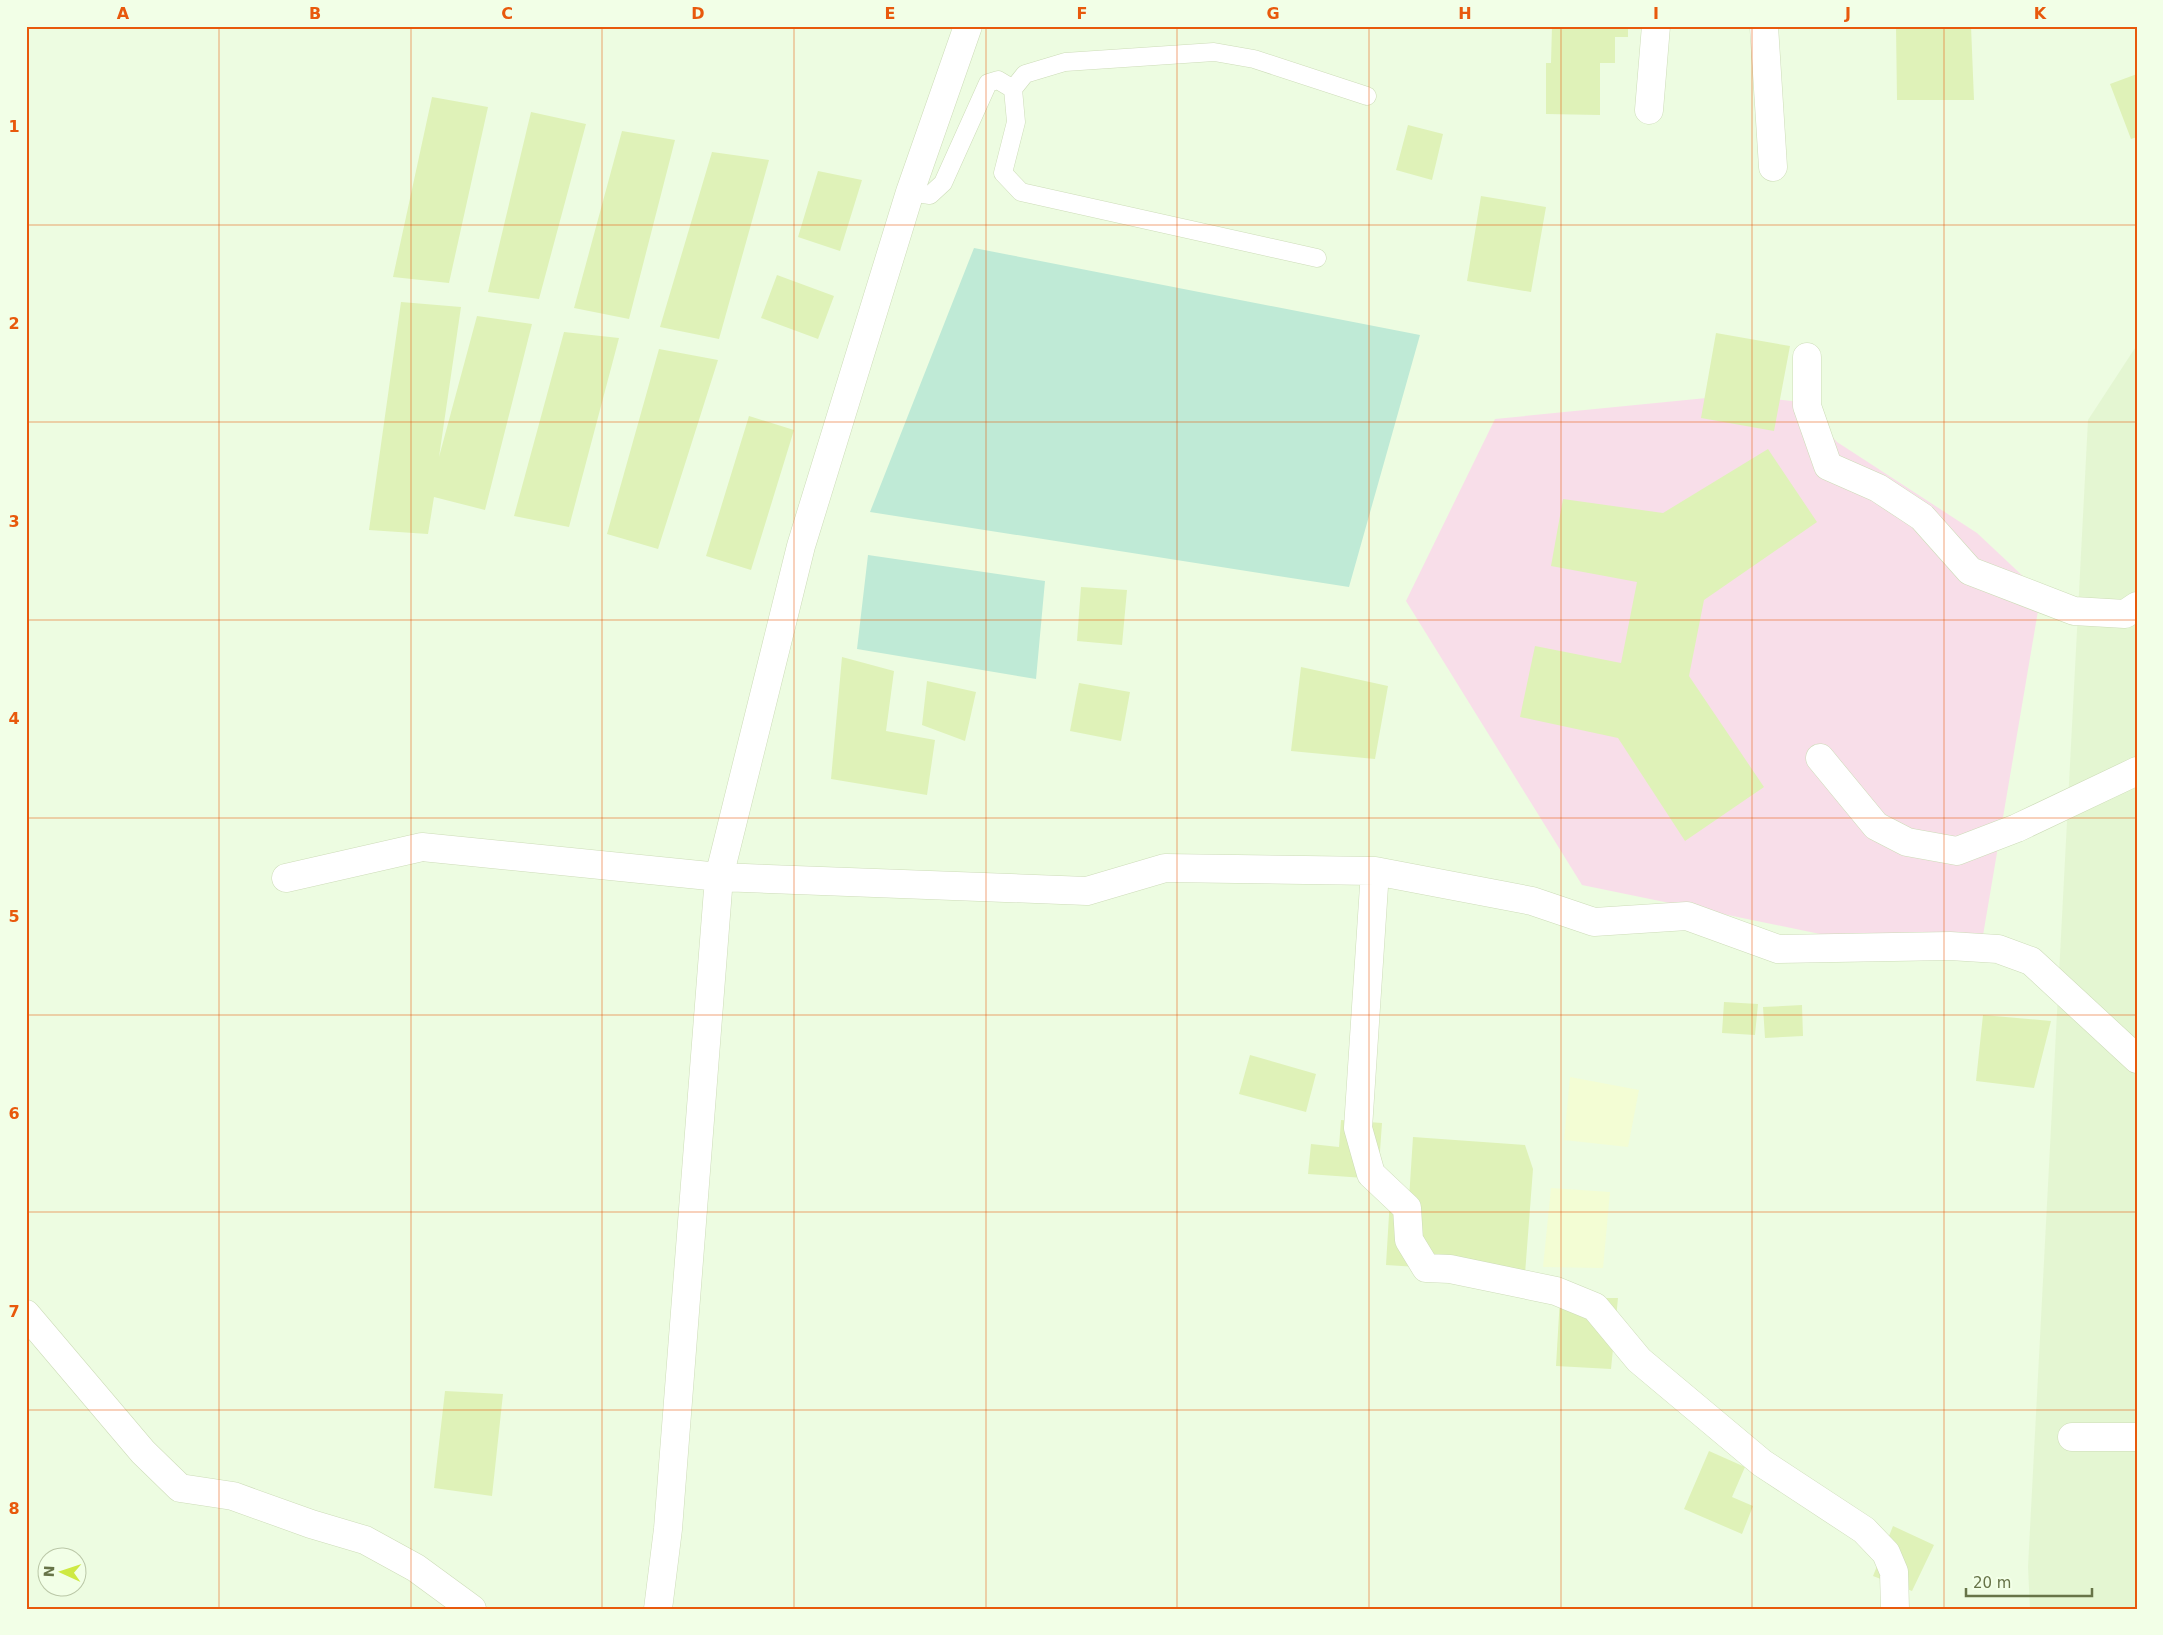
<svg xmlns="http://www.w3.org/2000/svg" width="2163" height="1635" font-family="'DejaVu Sans',sans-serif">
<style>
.residential{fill:#e4f6d2}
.commercial{fill:#f3fdd4}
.education{fill:#f8dee9}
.green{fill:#bfead6}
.building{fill:#dff2b8}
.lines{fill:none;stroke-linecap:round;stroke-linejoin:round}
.service-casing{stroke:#cddcb8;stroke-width:19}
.minor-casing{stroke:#cddcb8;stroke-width:29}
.service{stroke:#fff;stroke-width:18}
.minor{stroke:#fff;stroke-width:28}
.grid{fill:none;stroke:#e8590c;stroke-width:1;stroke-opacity:0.55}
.neatline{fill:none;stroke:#e8590c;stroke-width:2}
.grid-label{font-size:16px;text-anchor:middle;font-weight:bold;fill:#e8590c}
</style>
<rect width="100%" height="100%" fill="#edfce1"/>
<path class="residential" d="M2137,345V1609H2030L2028,1567L2088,420Z"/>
<path class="commercial" d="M1570,1077L1639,1090L1628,1147L1564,1140Z
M1551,1188L1610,1192L1603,1268L1543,1267Z"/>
<path class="education" d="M1737,395L1801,402L1837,442L1977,533L2041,593L1979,959L1820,934L1582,885L1406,601L1495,419Z"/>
<path class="green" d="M974,248L1420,335L1349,587L870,512Z
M868,555L1045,581L1036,679L857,649Z"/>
<path class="building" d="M1552,26H1628V37H1615V63H1600V115L1546,114V63H1551Z
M1896,26H1971L1974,100H1897Z
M2137,74V137L2131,139L2110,84Z
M432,97L488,107L449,283L393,277Z
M531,112L586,124L539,299L488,292Z
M1408,125L1443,134L1432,180L1396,170Z
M622,131L675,140L629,319L574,308Z
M712,152L769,160L719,339L660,327Z
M818,171L862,180L840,251L798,237Z
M1481,196L1546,207L1531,292L1467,281Z
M777,275L834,296L818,339L761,318Z
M401,302L461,307L439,457L477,316L532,324L485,510L434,497L428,534L369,530Z
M564,332L619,338L569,527L514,516Z
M1716,333L1790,346L1774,431L1701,418Z
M659,349L718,360L658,549L607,534Z
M749,416L794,430L751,570L706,556Z
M1768,449L1817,522L1704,600L1689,676L1764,787L1685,841L1618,738L1520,717L1535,646L1621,663L1637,582L1551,566L1563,499L1663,513Z
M1081,587L1127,590L1122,645L1077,641Z
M842,657L894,671L886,731L935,740L927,795L831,779Z
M1301,667L1388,686L1375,759L1291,751Z
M927,681L976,692L965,741L922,725Z
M1079,683L1130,692L1121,741L1070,731Z
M1724,1002L1758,1004L1755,1035L1722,1033Z
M1802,1005L1803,1036L1765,1038L1763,1007Z
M1983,1015L2051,1021L2034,1088L1976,1081Z
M1250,1055L1316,1074L1306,1112L1239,1094Z
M1341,1120L1382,1123L1378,1179L1308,1174L1311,1144L1339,1147Z
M1413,1137L1525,1145L1533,1169L1525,1274L1386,1265L1390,1198L1409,1199Z
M1560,1298H1618L1611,1369L1556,1366Z
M445,1391L503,1394L492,1496L434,1488Z
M1709,1451L1745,1467L1732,1497L1753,1506L1742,1534L1684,1509Z
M1893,1526L1934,1545L1912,1591L1873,1576Z"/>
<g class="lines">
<defs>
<path id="service" d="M1013,89L1025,74L1065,62L1214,52L1254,59L1367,96
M910,192L930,195L943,183L988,83L998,80L1013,89L1016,122L1003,173L1021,192L1317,258"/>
<path id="minor" d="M1764,26L1773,167
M1649,110L1656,26
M1807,357V406L1828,466L1878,488L1922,517L1970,571L2074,611L2125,614L2137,606
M1820,758L1876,826L1907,842L1957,851L2017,828L2137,771
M1375,871L1358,1128L1371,1174L1407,1208L1409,1240L1426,1268L1450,1269L1556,1291L1595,1307L1639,1360L1762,1463L1864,1530L1886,1553L1894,1572L1895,1609
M286,878L422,847L719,877L1087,891L1165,868L1375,871L1532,901L1594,922L1687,916L1778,949L1950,946L1998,949L2031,961L2137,1059
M26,1314L143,1452L180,1488L233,1496L311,1524L365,1540L416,1568L472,1609
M2072,1437H2137
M658,1609L668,1529L719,877L801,546L910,192L968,26"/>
</defs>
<use href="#service" class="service-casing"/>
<use href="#minor" class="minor-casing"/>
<use href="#service" class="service"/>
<use href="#minor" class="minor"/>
</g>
<path class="grid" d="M219,26V1609M411,26V1609M602,26V1609M794,26V1609M986,26V1609M1177,26V1609M1369,26V1609M1561,26V1609M1752,26V1609M1944,26V1609M26,225H2137M26,422H2137M26,620H2137M26,818H2137M26,1015H2137M26,1212H2137M26,1410H2137"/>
<rect width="2163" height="1635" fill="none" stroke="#f2ffe7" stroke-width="55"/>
<g transform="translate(62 1572) rotate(273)"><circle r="24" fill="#f2ffe7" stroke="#bac7a7"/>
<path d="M0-4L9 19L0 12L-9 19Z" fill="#cee943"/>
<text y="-8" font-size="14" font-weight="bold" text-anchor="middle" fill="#677448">N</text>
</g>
<path d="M1966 1588v8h126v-8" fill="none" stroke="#677448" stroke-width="2.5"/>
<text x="1973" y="1588" font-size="15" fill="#677448" stroke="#f2ffe7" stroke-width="4" paint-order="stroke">20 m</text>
<rect x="28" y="28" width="2108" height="1580" class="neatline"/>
<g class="grid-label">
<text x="123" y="19">A</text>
<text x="315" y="19">B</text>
<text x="507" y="19">C</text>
<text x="698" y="19">D</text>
<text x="890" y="19">E</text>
<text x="1082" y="19">F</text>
<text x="1273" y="19">G</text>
<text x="1465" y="19">H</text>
<text x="1656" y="19">I</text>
<text x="1848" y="19">J</text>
<text x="2040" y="19">K</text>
<text x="14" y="132">1</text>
<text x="14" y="329">2</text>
<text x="14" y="527">3</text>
<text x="14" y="724">4</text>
<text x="14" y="922">5</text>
<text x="14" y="1119">6</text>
<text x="14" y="1317">7</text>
<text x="14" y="1514">8</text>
</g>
</svg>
